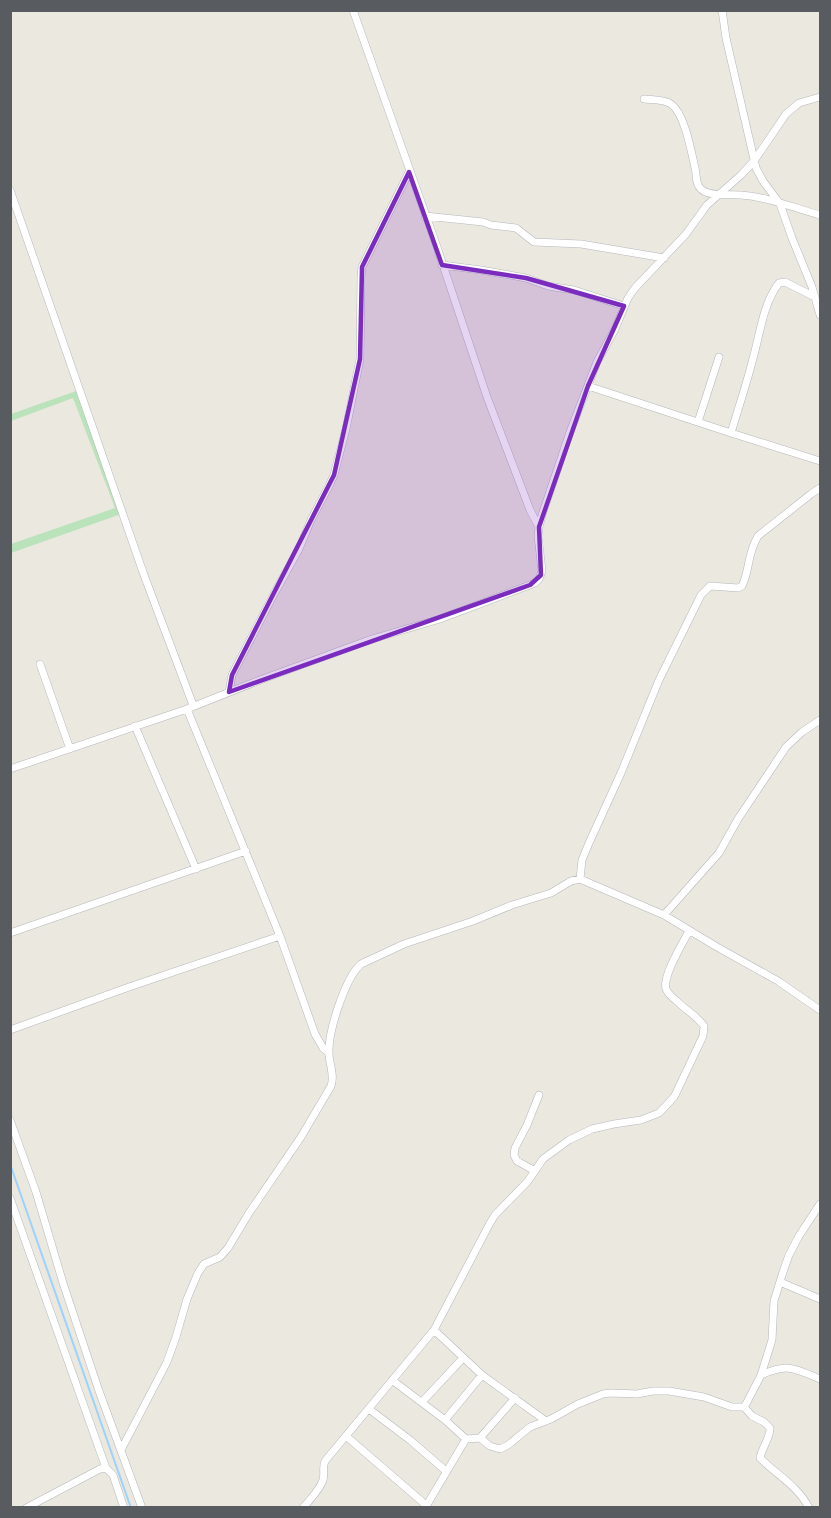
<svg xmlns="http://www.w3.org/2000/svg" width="831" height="1518" font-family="Roboto,sans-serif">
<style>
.green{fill:#bbe3bb}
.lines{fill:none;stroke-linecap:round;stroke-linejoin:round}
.stream{stroke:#9cd2fd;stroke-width:2}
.street-casing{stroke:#b5b7bc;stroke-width:8}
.street{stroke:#fff;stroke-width:7}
.marked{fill:#7b2cbf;fill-opacity:0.2;stroke:#7b2cbf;stroke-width:4.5;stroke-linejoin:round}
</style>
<rect width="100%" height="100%" fill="#ebe8df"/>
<path class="green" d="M79,390L124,513L11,553V544L115,508L73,398L11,421V414Z"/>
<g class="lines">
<path class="stream" d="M10,1164L131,1508"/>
<defs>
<path id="street" d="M353,10L436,244L487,397L530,510L539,527
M722,10L726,38L756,168L763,181L780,204L792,238L812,287L820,315
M644,99C653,100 664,99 671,104C685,114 691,151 695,168C697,175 695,184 701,189C708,197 730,194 741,195C768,197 794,208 820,215
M10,190L144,575L193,705
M425,216L483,222L491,225L516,228L534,242L581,244L664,258
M442,265L481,270L526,278L548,286L574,290L624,306
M588,386L731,433L820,461
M698,422L719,357
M731,433C738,409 746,386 752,362C760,336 762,305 779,283L785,282L815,297
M40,664L70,749
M229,692L232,675L274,594L299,549L311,520L329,486L334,475L346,429L360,359L361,277L362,267L409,172
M187,709L280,936L315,1034L323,1048L329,1053
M135,726L196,869
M10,769L187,709L260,680L372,639L440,619L535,583L539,579L542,571L538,536L539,527L542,515L570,432L597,362L615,329L628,298L635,288L686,234L707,205L741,175L754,161L786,114L799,103L820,97
M580,879L582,860L589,843L621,773L659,680L701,595L710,586L738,588L742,586C750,570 747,554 758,536L811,494L820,488
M664,915L719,853L738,819L786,747L802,732L820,720
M10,933L246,851
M10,1030L129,987L280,936
M10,1120L36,1192L63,1283L99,1391L142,1508
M535,1171L517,1161L514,1155L515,1148L527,1125L539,1095
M10,1198L106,1468L113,1475L124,1508
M780,1282L820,1299
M434,1330L482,1375L546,1421
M761,1375C788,1363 794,1368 820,1379
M392,1380L445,1420L466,1439
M422,1402L463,1358
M744,1407L752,1416L764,1422L770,1428C770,1439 762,1447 760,1458C777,1475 798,1486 809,1508
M369,1409L410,1440L446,1471
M445,1420L482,1375
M346,1436L426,1505
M480,1438L515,1398
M121,1450L167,1362L176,1337L187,1299L198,1273L204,1264L220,1257L228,1248L249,1213L301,1137L331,1086C335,1074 329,1065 329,1053C328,1032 345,978 361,964L404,944L473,921L512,905L551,893L571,881L580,879L664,915L717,947L778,981L820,1010
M26,1508L100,1469L106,1468
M303,1508C310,1499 320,1490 323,1480C325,1473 322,1468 325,1461L434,1330L490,1223L495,1215L528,1181L543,1159L569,1140L592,1129L614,1124L641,1120L659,1113L674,1097L677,1091L703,1036L704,1026C697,1016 687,1011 679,1003C674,999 668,994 666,989C662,976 683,943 689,931
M425,1508L466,1439L480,1438L490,1446L500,1449L508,1445L530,1427L551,1419L578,1404L603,1394L611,1393L637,1394L653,1391H669L704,1397L732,1407H744L746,1404L761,1375L772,1340L774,1301L783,1272L789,1255L799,1236L820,1204"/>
</defs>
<use href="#street" class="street-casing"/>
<use href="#street" class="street"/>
</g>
<path class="marked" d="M409,172L442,265L526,278L624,306L588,386L539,527L541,575L530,585L229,692L232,675L334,475L360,359L362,267Z"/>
<rect width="831" height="1518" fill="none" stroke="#585b60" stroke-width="24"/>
</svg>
